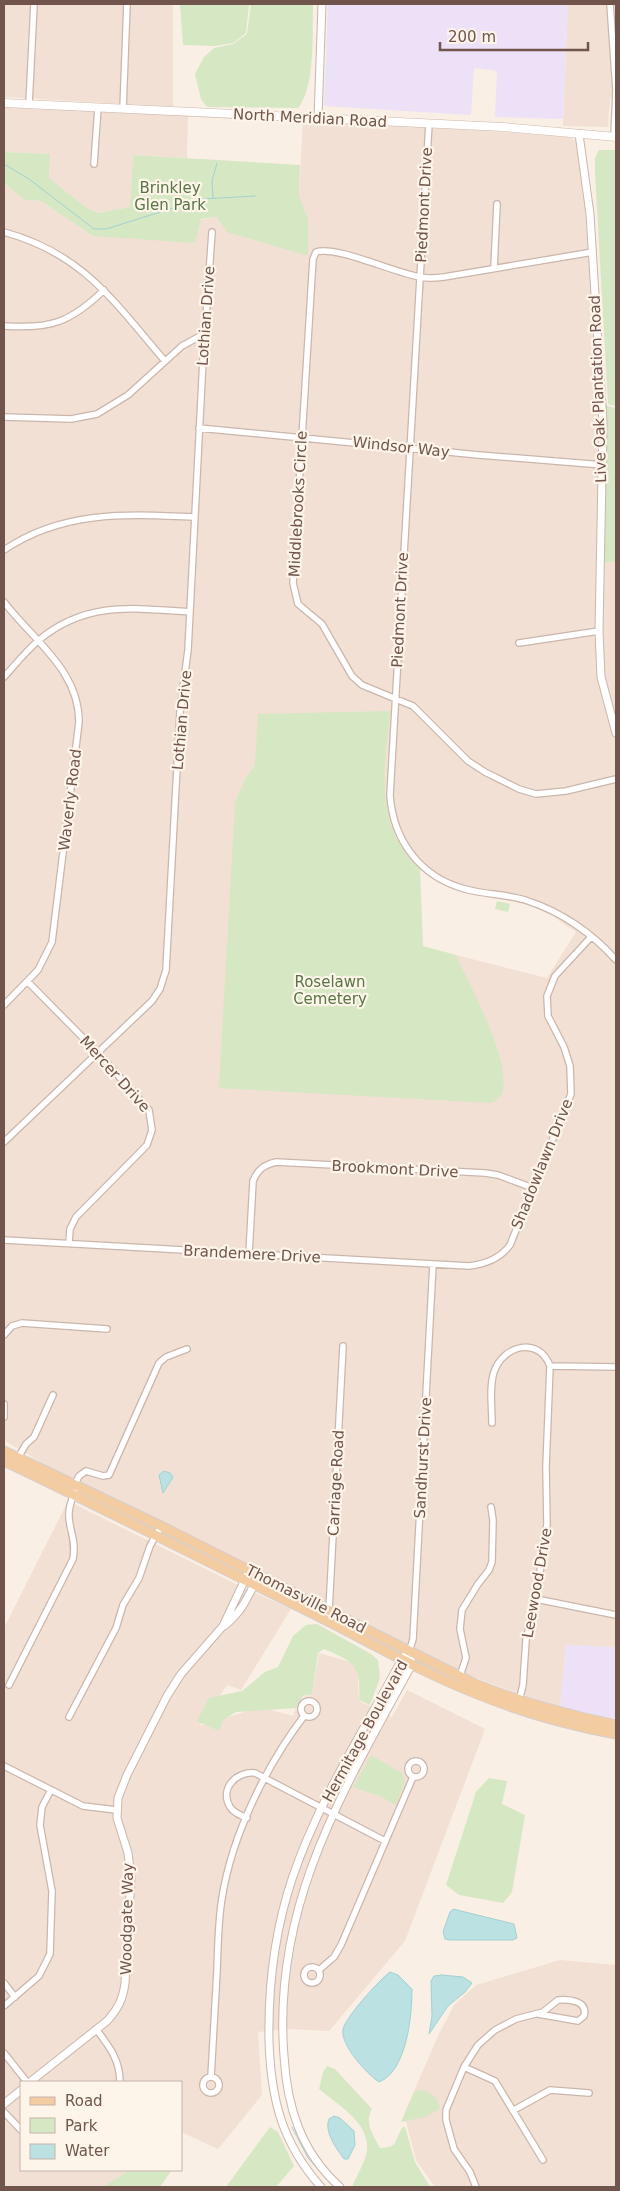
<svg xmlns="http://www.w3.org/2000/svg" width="620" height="2191" font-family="'DejaVu Sans',sans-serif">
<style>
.residential{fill:#f1e0d3;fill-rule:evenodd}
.education{fill:#ece1f6}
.green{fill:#d6e7c4}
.water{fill:#bbe1e2;stroke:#a2d1d3}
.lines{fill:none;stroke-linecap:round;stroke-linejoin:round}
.stream{stroke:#a2d1d3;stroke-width:1}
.minor-casing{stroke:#cbb6ac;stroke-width:8}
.tertiary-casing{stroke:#cbb6ac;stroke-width:9}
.secondary-casing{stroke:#cfb8ac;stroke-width:9}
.primary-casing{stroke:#d7cfcd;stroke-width:11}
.minor{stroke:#fff;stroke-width:5.5}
.tertiary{stroke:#fff;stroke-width:7}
.secondary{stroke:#fff;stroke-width:8}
.primary{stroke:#f4cca2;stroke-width:9}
.labels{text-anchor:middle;stroke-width:4.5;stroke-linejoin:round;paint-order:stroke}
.street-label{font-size:15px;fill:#71554c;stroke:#fdf4ea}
.park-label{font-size:15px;fill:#597645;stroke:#fdf4ea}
</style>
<rect width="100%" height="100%" fill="#faefe4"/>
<path class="residential" d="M4,4H173V107L4,97Z
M568,4H616V97H610L608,127L563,126Z
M4,107L188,116L187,158L133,155L130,207L98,213L87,208L49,178L50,154L4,152Z
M303,120L437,127L567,137L575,140L579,151L591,244L595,364L602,439L598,678L604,703L616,738V1647L566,1645L560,1707L489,1683L451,1668L172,1527L53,1470L4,1440V183L25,200L41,201L93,236H108L217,217L308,256V219L299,195ZM389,711L383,795L388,820L406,856L420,870L450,887L529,905L552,916L576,932L547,978L456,955L499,1053L245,779L255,765Z
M605,562H616V717L614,718L604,677L602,631Z
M68,1501L238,1585L291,1609L241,1690L227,1685L200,1726L260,1707L293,1716L297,1705L304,1697L312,1694L319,1653L357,1664L359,1701L392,1717L407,1690L485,1729L405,1941L329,2031L288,2029L258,2032L262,2095L218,2149L181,2132V2082H21V2170H139L124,2187H4V1628Z
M560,1960L616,1965V2187H435L416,2160L404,2114L439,2034L454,2005L476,1985Z"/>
<path class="education" d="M328,4H568L563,119L495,117L497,71L474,68L471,115L324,106Z
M566,1645L616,1647V1719L560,1707Z"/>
<path class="green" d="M180,4H249L246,33L233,43L214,46L183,45Z
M251,4H313C312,31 316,87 298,108L207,107L201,99L195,74L204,57L214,48L233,44L247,34Z
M599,150H616V406L608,404L595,173V158Z
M4,152L50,154L49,178L87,208L98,213L130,207L133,155L300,165L299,195L308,219V256L227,232L217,217L201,219L195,243L93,236L41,201L25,200L4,183Z
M605,397L607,406L616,408V562H605Z
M390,711C385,774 372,820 420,870L423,946L456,955C470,986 509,1056 503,1089C502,1097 497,1100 491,1103L219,1088L235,803L245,779L255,765L258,714Z
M497,901L510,904L508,912L495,909Z
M317,1624L371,1654L378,1660L380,1678L370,1705L359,1700C361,1666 355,1662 324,1649L318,1653L312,1694L303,1696L296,1708L236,1712L223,1720L219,1731L197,1721L209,1698L242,1691L265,1672L278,1667L293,1636L306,1625Z
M371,1755L402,1773L405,1781L396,1805L382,1797L353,1787Z
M489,1778L507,1781L502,1804L525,1815L512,1892L503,1903L459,1895L446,1885L476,1792Z
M327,2066L335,2069L372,2109C364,2123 373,2135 380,2148C401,2147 393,2140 403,2127H405L415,2162L430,2187H352C356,2177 363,2166 366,2155C374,2125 338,2105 319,2089L323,2072Z
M419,2090C429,2090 441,2099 439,2109L425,2117L401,2122L414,2093Z
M270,2127L278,2132L294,2166L276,2187H226Z
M130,2170H172L160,2187H103Z"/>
<path class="water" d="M164,1471L170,1473L173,1477L163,1493L159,1475Z
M453,1909L514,1924L517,1938L513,1940H450L445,1939L443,1932L450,1912Z
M390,1972L398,1975L412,1989C412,2015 407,2071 379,2082C367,2074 340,2045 343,2029C345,2018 380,1979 390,1972Z
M442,1975L463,1977L472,1983L465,1992L448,2006L429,2034L432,2016L431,1981L434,1976Z
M334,2116L340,2118L354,2131L355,2145L348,2159H344C336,2148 324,2132 329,2119Z"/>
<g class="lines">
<path class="stream" d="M4,164L29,179L94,229H106L202,199L255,196
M213,198L212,181L217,163
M292,2127L308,2158L334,2187"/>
<defs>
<path id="minor" d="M610,4L616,90L614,136
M29,104L34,4
M123,109L127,4
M429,123L390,795C393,840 420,877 465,889C486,895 508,894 528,901C562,912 593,934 616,960
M94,164L98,107
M4,232C84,254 114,302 165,361
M593,252L444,277C436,278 428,279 421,277C397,274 336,245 316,252L313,259L293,583L298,604L322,624L352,676L362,685L413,706L468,761L485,772L519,789L536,794L566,791L616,779
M494,268L497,204
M4,326C50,329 70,323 104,290
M4,417L71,419L97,414L128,395L182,346L204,334
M199,428L479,455L603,465
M4,550C63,510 127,514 195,517
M4,602C33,640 79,670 79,722L52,942L38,970L4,1005
M519,643L599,631
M4,677C15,665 26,651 39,640C86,601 133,608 190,612
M28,982L97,1052L149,1110L152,1130L147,1145L76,1217L70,1229L69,1243
M4,1142L152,1001L160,989L166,970L180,712L188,650L203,360L212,232
M4,1240L469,1266C485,1264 500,1259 510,1245L571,1094L570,1066L564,1047L548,1016L547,996L555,976L591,937
M249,1254L253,1181C258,1169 264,1165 276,1162L485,1173L498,1175L533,1188
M4,1335L12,1326L22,1323L107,1329
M550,1366L616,1367
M4,1404V1417
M492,1423C492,1407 489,1387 494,1372C503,1345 539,1336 550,1366L546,1467L547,1524L536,1599L526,1640L523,1685L517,1709
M18,1458L26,1444L34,1437L53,1395
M74,1486L79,1476L86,1471L103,1476L109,1475L159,1363L166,1357L187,1349
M536,1599L616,1615
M325,1620L329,1610L343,1346
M409,1652L413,1639L433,1264
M460,1676L466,1658L460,1629L462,1610L478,1584L489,1570L492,1562L493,1520L491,1507
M9,1685L73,1559C78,1531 60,1523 75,1492
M301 1709a8 8 0 1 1 16 0a8 8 0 1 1-16 0Z
M69,1717L116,1628L123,1605L139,1578L150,1546L161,1526
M408 1769a8 8 0 1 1 16 0a8 8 0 1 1-16 0Z
M4,1766L83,1806L116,1810
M247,1818C240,1815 234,1813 230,1807C219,1788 237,1771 255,1773L385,1841
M304 1975a8 8 0 1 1 16 0a8 8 0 1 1-16 0Z
M319,1970L334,1957L341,1945L413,1777
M4,1983L15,1997
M4,2006L39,1976L50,1954L52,1891L40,1825L42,1807L51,1790
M96,2029C109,2046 120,2060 120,2082
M4,2053L27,2082
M464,2067L495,2081L543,2160
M211,2077C213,2042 215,2006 217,1971C218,1947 218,1922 222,1898C232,1835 266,1766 304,1716
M203 2085a8 8 0 1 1 16 0a8 8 0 1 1-16 0Z
M514,2110L550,2090L589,2093
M4,2112L21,2130
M476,2187L470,2172L454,2149L446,2120V2110L464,2067L478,2045L495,2030L516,2019L543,2012L558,2000C570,1999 588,2001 584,2016L578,2021L538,2014"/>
<path id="tertiary" d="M318,118L322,4
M579,134L590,214L603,423L599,631L601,677L616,733
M224,1626C240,1614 247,1599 256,1581
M30,2082L107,2021C118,2009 123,1999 125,1983L131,1877L128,1853L117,1818L118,1798L127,1775L167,1696L181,1674L223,1626L249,1571
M4,2104L21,2090
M321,2187C282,2143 271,2100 269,2041C268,1986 275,1929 293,1876C319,1800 364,1730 402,1659L409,1652
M340,2187C301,2152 287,2107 284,2056C272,1905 343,1791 412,1664L411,1660"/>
<path id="secondary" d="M4,103L503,127L616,137"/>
<path id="primary" d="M4,1451L161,1526L475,1684C521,1702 568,1715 616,1725
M4,1461C111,1512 216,1566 322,1618C373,1644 422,1672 475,1693C521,1712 568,1725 616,1734"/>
</defs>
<use href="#minor" class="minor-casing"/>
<use href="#tertiary" class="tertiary-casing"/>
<use href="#secondary" class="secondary-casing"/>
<use href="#primary" class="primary-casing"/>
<use href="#minor" class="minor"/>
<use href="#tertiary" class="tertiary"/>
<use href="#secondary" class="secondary"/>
<use href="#primary" class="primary"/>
</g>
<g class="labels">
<g class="street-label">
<text transform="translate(310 118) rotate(3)" y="5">North Meridian Road</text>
<text transform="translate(424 205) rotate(-87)" y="5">Piedmont Drive</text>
<text transform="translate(206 316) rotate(-86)" y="5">Lothian Drive</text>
<text transform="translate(598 389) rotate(-92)" y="5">Live Oak Plantation Road</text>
<text transform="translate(401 447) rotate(6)" y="5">Windsor Way</text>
<text transform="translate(298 504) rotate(-87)" y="5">Middlebrooks Circle</text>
<text transform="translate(400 610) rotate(-87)" y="5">Piedmont Drive</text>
<text transform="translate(182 720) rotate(-85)" y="5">Lothian Drive</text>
<text transform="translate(70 800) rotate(-83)" y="5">Waverly Road</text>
<text transform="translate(115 1074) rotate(48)" y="5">Mercer Drive</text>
<text transform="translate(542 1164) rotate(-68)" y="5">Shadowlawn Drive</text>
<text transform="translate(395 1169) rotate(3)" y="5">Brookmont Drive</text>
<text transform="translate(252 1254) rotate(3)" y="5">Brandemere Drive</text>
<text transform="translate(423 1458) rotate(-87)" y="5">Sandhurst Drive</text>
<text transform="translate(336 1483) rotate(-87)" y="5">Carriage Road</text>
<text transform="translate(537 1583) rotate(-80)" y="5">Leewood Drive</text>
<text transform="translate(306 1599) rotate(27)" y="5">Thomasville Road</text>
<text transform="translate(365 1731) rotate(-61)" y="5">Hermitage Boulevard</text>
<text transform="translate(127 1919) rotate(-89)" y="5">Woodgate Way</text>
</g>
<g class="park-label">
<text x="170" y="193">Brinkley<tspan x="170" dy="17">Glen Park</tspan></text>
<text x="330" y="987">Roselawn<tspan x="330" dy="17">Cemetery</tspan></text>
</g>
</g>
<rect width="620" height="2191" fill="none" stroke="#71554c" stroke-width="10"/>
<rect x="20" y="2081" width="162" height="90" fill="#fdf4ea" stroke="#c5b4ab"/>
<rect x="30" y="2097" width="25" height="8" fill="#f4cca2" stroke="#c5b4ab"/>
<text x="65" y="2106" font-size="15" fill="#71554c">Road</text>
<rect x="30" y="2118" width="25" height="15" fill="#d6e7c4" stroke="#c5b4ab"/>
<text x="65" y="2131" font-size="15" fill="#71554c">Park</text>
<rect x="30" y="2144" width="25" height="15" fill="#bbe1e2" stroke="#c5b4ab"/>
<text x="65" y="2156" font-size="15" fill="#71554c">Water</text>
<path d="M440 42v8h148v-8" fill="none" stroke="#71554c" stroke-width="2.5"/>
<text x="448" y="42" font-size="15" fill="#71554c" stroke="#fdf4ea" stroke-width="4" paint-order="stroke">200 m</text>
</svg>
